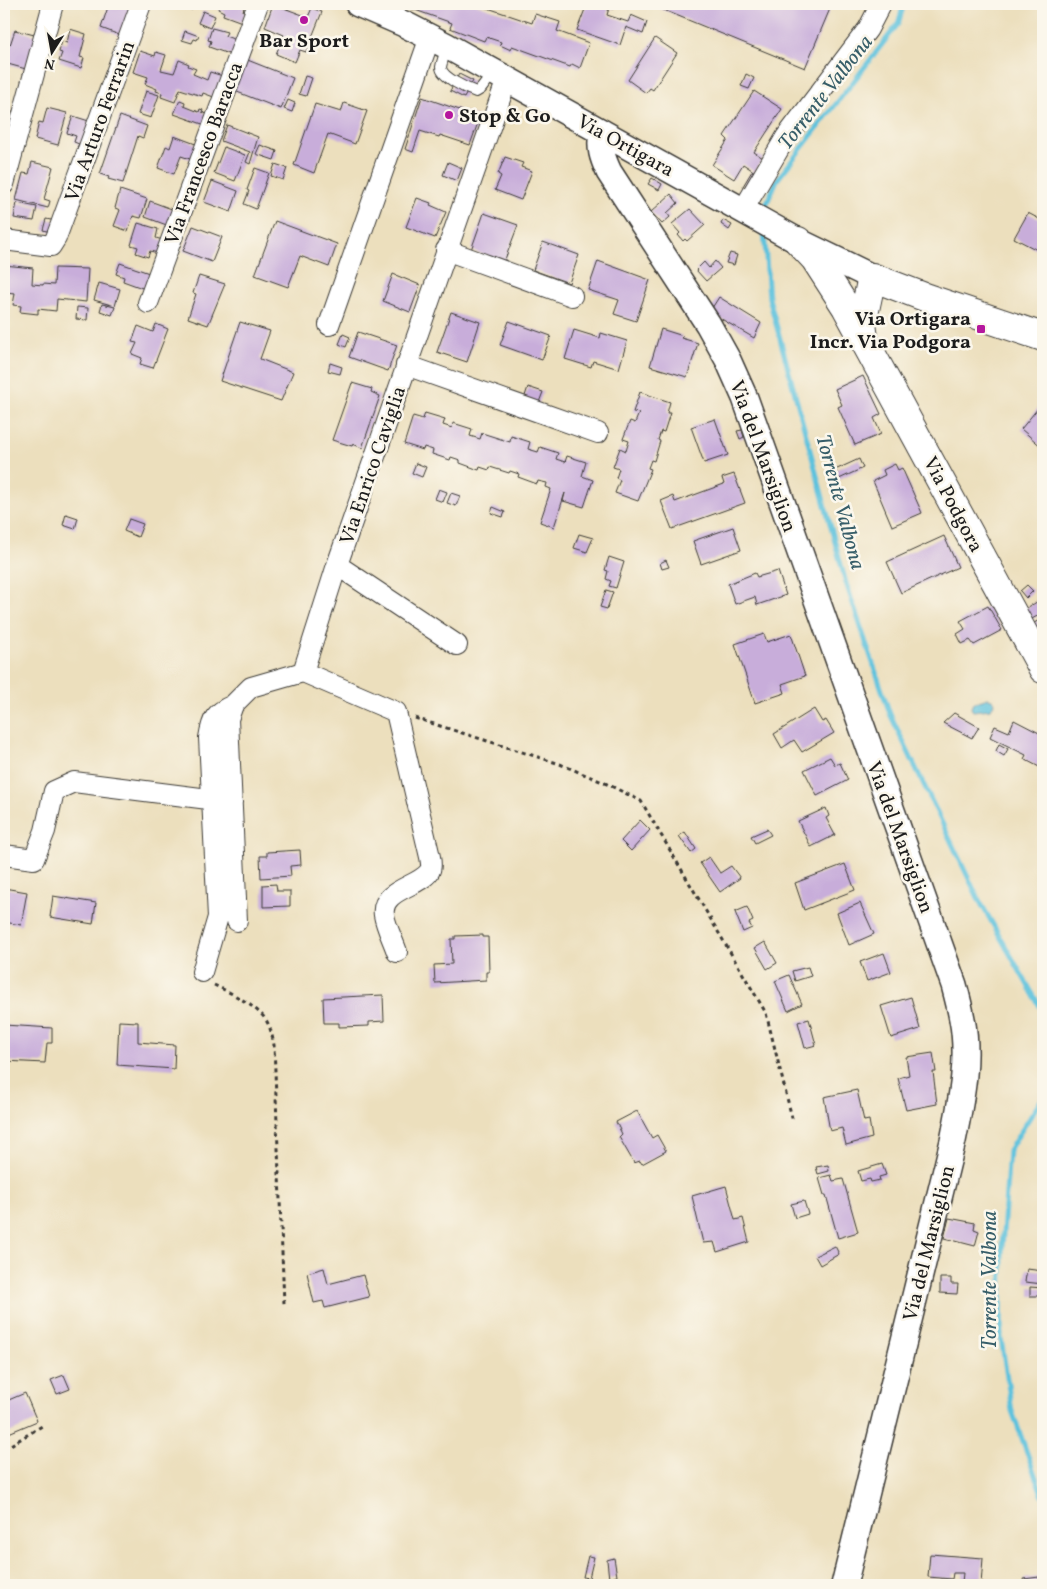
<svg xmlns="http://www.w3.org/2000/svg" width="1047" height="1589" font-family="Vollkorn,serif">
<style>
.water{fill:#5fc2dd;stroke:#3e6f7c}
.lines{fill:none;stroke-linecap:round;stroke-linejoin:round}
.stream{stroke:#5fc2dd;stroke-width:5}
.building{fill:#c8adda}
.service-casing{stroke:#3b3934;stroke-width:12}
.minor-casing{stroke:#3b3934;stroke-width:22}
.tertiary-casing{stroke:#3b3934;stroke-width:28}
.secondary-casing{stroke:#3b3934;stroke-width:30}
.path{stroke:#3b3934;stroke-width:3;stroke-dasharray:4 4;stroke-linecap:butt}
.service{stroke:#fff;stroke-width:10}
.minor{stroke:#fff;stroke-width:20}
.tertiary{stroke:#fff;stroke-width:25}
.secondary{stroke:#fff;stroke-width:28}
.poi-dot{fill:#b5179e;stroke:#fbf7ec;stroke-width:2}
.labels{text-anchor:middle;stroke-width:5;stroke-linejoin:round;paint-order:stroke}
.poi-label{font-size:20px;font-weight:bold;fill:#1c1c1c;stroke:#fbf7ec}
.street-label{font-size:20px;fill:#1c1c1c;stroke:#fbf7ec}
.water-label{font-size:21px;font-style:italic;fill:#375e69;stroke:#fbf7ec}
</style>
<rect width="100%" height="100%" fill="#fbf7ec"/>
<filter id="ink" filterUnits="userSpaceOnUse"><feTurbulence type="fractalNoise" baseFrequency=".02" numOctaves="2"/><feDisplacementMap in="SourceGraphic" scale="10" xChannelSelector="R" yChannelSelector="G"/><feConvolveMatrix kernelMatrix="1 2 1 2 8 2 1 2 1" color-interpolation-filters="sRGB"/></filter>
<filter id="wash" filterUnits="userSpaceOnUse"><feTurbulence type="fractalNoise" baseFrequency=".0096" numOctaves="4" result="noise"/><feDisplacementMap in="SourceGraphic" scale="20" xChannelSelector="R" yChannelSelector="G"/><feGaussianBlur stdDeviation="1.12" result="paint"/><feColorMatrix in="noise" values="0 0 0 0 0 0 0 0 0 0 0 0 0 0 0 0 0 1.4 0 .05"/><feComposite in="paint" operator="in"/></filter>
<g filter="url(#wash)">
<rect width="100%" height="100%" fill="#ecdfbd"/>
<path class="water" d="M988,698L992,699C995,703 994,706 990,709L973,711L971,708L973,703Z"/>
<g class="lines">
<path class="stream" d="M765,215L766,205L777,180L898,24L904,4
M764,231L769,298L846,583L890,714L979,900L1042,1010L1043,1015
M1043,1097L1009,1150L1002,1248L1001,1338L1012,1411L1043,1497"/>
</g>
<g id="blocks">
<path class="building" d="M109,4H131L122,36L101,28Z
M186,4H194L192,10L185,8Z
M220,4H245L243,11L246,12L242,22L223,15L224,12L218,9Z
M273,4L308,17L312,8L322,12L306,52L300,50L295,62L276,54L284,35L265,27Z
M398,4H476L532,23L535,14L560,22L557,31L589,43L580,68L572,64L570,67L512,46L511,50L500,45L501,42L486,37L484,41L450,28L452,23Z
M587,4H615L613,9L609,8L607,15L628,22L631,15L647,22L643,34L626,27L620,45L577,30Z
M649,4H832L805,68Z
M203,11L215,16L210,28L198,23Z
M212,28L227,32L225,36L239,41L234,56L209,47L211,41L208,40Z
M70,29L86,34L80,57L84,58L81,68L59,61L62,53L59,52L62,41L67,43Z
M15,30L38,36L26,69L4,63V43L10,45Z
M185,31L199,36L197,40L194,39L192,43L182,40Z
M655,38L677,53L653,90L650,88L646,93L628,80Z
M140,51L155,56L156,52L166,55L161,70L174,73L179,60L189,64L188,66L196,69L193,74L207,80L210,72L226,77L219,99L203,93L202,96L180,89L175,102L161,97L162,93L156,91L157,89L145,84L148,77L133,72Z
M245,59L293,78L281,109L232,90Z
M459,74L473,81L464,98L450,91Z
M746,74L754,78L749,89L741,86Z
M305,76L312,78L306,96L299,94Z
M146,91L159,95L151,118L138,114Z
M754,91L782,109L754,152L763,158L755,172L743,164L734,179L712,165L728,140L724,136Z
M422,97L480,117L470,145L440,135L439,137L420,131L413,152L405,149Z
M180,100L185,102L184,106L199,112L200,109L203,110L202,112L212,116L208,126L174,114Z
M288,100L295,103L292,112L284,109Z
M344,103L367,111L355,144L328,134L314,173L294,165L315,104L341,112Z
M47,108L67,113L58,145L35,139L39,122L43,123Z
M73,116L92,122L87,151L77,147L79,144L74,142L76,136L67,133Z
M120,116L147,126L143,138L138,136L123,183L108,179L109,177L100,174Z
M4,121L11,124L4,146Z
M227,125L258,137L250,164L246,162L250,152L221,141Z
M174,136L201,146L196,161L181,156L174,174L158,168L166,146L170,148Z
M260,145L277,151L274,160L256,154Z
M224,147L245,155L235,181L214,173Z
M505,157L523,163L521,167L532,171L521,200L495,190L501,176L498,174Z
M32,162L53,167L44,199L50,201L48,208L16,200L23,173L29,174Z
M448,162L462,168L457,181L443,175Z
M275,164L287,168L283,180L271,176Z
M255,168L269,173L256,209L244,204L249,191L247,190Z
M752,171L757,174L749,189L743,186Z
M652,178L662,184L659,190L648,184Z
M212,181L238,191L231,212L204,202Z
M120,190L147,199L141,218L133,216L128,231L114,226L120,210L115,208Z
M671,194L678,203L667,213L670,217L662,224L651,212Z
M417,198L431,203L430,205L446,212L435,238L406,227Z
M150,201L177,211L172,227L145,217Z
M17,203L37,207L34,221L14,218Z
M690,209L705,225L687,241L685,239L683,241L678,235L680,233L672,224Z
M484,213L518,225L504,262L471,250Z
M1028,213L1043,221V253L1014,238Z
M46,219L56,221L54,233L43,230Z
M723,220L732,225L729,230L721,224Z
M275,221L337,244L329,267L300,256L288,287L255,275Z
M138,223L158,229L156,238L166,241L162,254L150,251L148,257L136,253L138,247L131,245Z
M193,226L222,237L212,262L183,251Z
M543,242L579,255L569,283L533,270Z
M730,253L737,255L734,265L726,263Z
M598,261L650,280L636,321L614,314L619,300L588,290Z
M715,261L721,268L706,281L696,270L704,262L709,268Z
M120,263L155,275L145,289L123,281L124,277L116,274Z
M4,265L33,268L32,284L43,285V284L54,285L55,268L88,269L86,302L57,299L56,311L38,309V314L20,312L21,306L13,305L15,293L4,292Z
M393,274L420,285L410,312L383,301Z
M199,276L225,284L208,325L188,318L196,294L193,293Z
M99,283L120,289L115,306L94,300Z
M719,297L761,323L754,338L718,317L712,308Z
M102,304L115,307L112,315L100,311Z
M77,307L88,308L87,320L76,319Z
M451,312L480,322L467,362L437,352Z
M509,321L551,336L542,360L500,345Z
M240,322L270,331L260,359L293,372L281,401L220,381Z
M156,324L168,329L153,368L140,364L142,358L132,354L137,343L132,342L138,326L153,332Z
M661,329L683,336L681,338L698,343L687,377L650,366Z
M574,330L600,338L601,333L627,341L619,369L593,361L591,367L565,359Z
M358,332L397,345L388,371L349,357Z
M343,334L350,337L346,347L339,344Z
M330,363L342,367L340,374L328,371Z
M863,376L881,414L874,418L881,434L855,445L838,407L842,405L835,389Z
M352,383L372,389L371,392L380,396L362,448L353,444L352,446L332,440Z
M528,387L543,392L538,405L524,399Z
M640,392L670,402L667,413H670L664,432L661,431L658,440L660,441L654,461L651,460L648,468L651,469L638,501L615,493L620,480L616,478L619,469L613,467L620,448L626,451L629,441L623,439L630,421L635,423L639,413L633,412Z
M1043,402V448L1021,429Z
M425,413L445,419L443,425L452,428L453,423L472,429L470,436L480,439L482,433L510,442L511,436L530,442L528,449L538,452L540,447L558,453L556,459L565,462L567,456L586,462L582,476L593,480L584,507L563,501L565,493L554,527L540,522L551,489L546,487L547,483L538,481L537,484L518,477L519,474L510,471L509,473L490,467L489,470L480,467L479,470L460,463V460L451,457L450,460L432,454L433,450L424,447L423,450L404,444L413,416L423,419Z
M715,419L728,455L704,463L691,427Z
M742,430L744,437L740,439L737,431Z
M859,459L863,468L839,479L835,470Z
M416,463L426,467L422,477L412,473Z
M895,464L898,470L902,468L922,513L892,526L873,481L885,475L883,470Z
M734,474L745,503L672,529L661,501L673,496L675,502L724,484L722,478Z
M439,489L447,492L443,502L435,499Z
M451,493L460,496L456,506L447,503Z
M493,507L505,512L503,517L491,513Z
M66,514L78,518L75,529L63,525Z
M129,519L143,524L138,537L124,531Z
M733,527L741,550L701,564L693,541Z
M579,534L593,538L587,552L574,548Z
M944,536L958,567L901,593L887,562Z
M609,557L624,562L616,588L609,586L611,581L606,579L608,571L605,570Z
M666,560L669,567L662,569L660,563Z
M778,571L786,595L757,605L755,597L735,604L728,584L755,573L757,577Z
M1027,585L1033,591L1026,598L1020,591Z
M606,590L613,592L607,609L600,607Z
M1042,599L1043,613L1028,621L1023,610Z
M988,606L1002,630L974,645L970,640L962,644L957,634L965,629L960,621Z
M1043,618V640L1034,623Z
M764,634L767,642L791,634L805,676L782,684L785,693L755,703L735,644Z
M814,709L822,722L826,720L834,733L802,752L794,740L782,748L774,734Z
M954,713L979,727L972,738L943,723Z
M1014,720L1043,735V769L1024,759L1026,755L990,737L995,726L1009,732Z
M999,744L1008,749L1004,756L996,751Z
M830,757L835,765L840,763L848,780L817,796L804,770Z
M826,808L829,816L826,818L835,835L811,847L798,821Z
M640,820L650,830L631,851L621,841Z
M767,829L771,835L755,843L751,836Z
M685,832L696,849L691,853L679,836Z
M300,850L301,865L290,866L291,876L261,878L260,856H267V852Z
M709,857L720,873L731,866L740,878L720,892L700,863Z
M845,864L855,890L804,910L795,883Z
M276,884L277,891H290V906L263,907V885Z
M4,888L27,892L21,925L4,922Z
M53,896L96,903L93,924L50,917Z
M860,903L874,934L849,945L837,913Z
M747,907L753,921L749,923L752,928L743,932L735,912Z
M483,935V937H488L489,972H486V980L435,983L434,965L452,964L451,939H455V936Z
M765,942L777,963L767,969L755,948Z
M884,953L891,972L867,981L860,962Z
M808,967L811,976L795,981L792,971Z
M789,975L802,1004L788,1011L775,981Z
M383,995L384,1021L369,1022V1026L339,1027V1023H324L323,998Z
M911,997L920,1029L891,1038L881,1006Z
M809,1019L816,1045L805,1048L798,1022Z
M119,1021L138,1022V1042L175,1045L174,1069L117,1065Z
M4,1025L52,1028V1043H47L45,1063L4,1061Z
M933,1053L936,1072H933L937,1104L906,1110L898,1078L909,1075L906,1057Z
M857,1090L864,1121L869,1120L872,1138L846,1145L842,1128L830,1131L824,1097Z
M637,1111L652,1138L657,1135L666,1151L642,1164L640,1161L634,1163L619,1137L622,1134L616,1122Z
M882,1164L886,1175L879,1177L880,1180L871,1182L870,1179L861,1181L858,1171Z
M828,1165L829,1171L818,1174L816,1167Z
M831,1175L833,1181L843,1179L858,1232L838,1238L826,1195H824L819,1178Z
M726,1186L735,1220L743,1218L749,1242L717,1252L714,1242L703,1243L692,1196Z
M804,1201L808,1214L795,1218L791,1204Z
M949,1218L975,1223L974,1229L979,1231L975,1246L944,1238Z
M835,1246L839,1254L820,1265L815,1256Z
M324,1268L328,1284L363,1275L369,1297L325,1308L323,1301L314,1303L307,1273Z
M1027,1269L1043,1271V1284L1025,1282Z
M940,1278H951V1284H958L957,1294L940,1293Z
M1030,1287L1043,1288V1296H1030Z
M64,1375L70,1389L57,1394L51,1380Z
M25,1393L37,1421L4,1435V1402Z
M930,1554L983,1558L981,1585H941V1580L962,1582L963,1573H953L952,1579L928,1577Z
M588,1556L594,1557L589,1578L583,1577Z
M614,1558L617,1576L609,1579L607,1560Z
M1039,1577L1040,1585H1025L1024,1579Z"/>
</g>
</g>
<g filter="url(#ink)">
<use href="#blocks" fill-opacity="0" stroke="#3b3934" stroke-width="1"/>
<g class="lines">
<defs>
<path id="service" d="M447,47C445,53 442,61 441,67C441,77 467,89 476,92L481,89L494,72"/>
<path id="minor" d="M4,184L53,4
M743,210L786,137L868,29L881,4
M4,240L51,246L56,238L141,4
M446,250L572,296
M148,303L258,4
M329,325L430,37
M406,365L598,433
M337,565L457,645
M303,672L396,712L430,857C431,862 432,868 429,872C418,887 380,890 384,915C386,927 393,940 397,952
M4,855L34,859L45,831L54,791L74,782L232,802
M237,921L228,719L233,705L251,687L303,672L337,565L507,79
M202,972L218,917L209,738C212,719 215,713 233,705"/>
<path id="tertiary" d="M358,4L404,24L447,46L798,241L872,277
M602,132C599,148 602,157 609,172L708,324L728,360L745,398L954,985C957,996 960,1008 962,1019C970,1059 961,1101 953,1141L844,1585"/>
<path id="secondary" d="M798,241L815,259L846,307L1043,669
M864,338L862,324L872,277L927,298L1043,337"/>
</defs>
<use href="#service" class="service-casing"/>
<use href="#minor" class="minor-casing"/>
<use href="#tertiary" class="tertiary-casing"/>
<use href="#secondary" class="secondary-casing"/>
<path class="path" d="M415,718L560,764L607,784L641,801L766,1013L793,1122
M214,985C230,992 250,1003 262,1015C270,1023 272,1035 274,1045L284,1304
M4,1449L42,1426"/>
<use href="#service" class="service"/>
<use href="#minor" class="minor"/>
<use href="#tertiary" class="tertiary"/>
<use href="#secondary" class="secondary"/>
</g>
</g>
<g class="poi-dot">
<circle cx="304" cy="20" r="5"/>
<circle cx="449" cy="115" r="5"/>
<rect x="976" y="324" width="10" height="10" rx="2.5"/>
</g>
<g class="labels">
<g class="poi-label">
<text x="304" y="47">Bar Sport</text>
<text x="459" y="122" text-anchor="start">Stop &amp; Go</text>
<text x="971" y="325" text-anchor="end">Via Ortigara<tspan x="971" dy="23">Incr. Via Podgora</tspan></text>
</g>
<g class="street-label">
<text transform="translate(99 121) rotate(-70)" y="7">Via Arturo Ferrarin</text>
<text transform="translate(626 145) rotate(29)" y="7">Via Ortigara</text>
<text transform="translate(203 153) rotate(-70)" y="7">Via Francesco Baracca</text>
<text transform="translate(764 456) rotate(70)" y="7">Via del Marsiglion</text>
<text transform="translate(372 465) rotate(-71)" y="7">Via Enrico Caviglia</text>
<text transform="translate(954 504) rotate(62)" y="7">Via Podgora</text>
<text transform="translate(901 837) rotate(70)" y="7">Via del Marsiglion</text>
<text transform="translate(928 1243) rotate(-76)" y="7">Via del Marsiglion</text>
</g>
<g class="water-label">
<text transform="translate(825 92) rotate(-52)" y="7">Torrente Valbona</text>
<text transform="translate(841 502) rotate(75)" y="7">Torrente Valbona</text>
<text transform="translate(989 1280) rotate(-90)" y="7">Torrente Valbona</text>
</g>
</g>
<rect width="1047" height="1589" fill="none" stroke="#fbf7ec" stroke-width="20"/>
<g transform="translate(52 52) rotate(191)" stroke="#fbf7ec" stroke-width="4" paint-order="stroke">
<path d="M0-4L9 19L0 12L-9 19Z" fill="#1c1c1c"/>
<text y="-8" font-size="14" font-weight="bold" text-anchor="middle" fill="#1c1c1c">N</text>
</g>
</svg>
